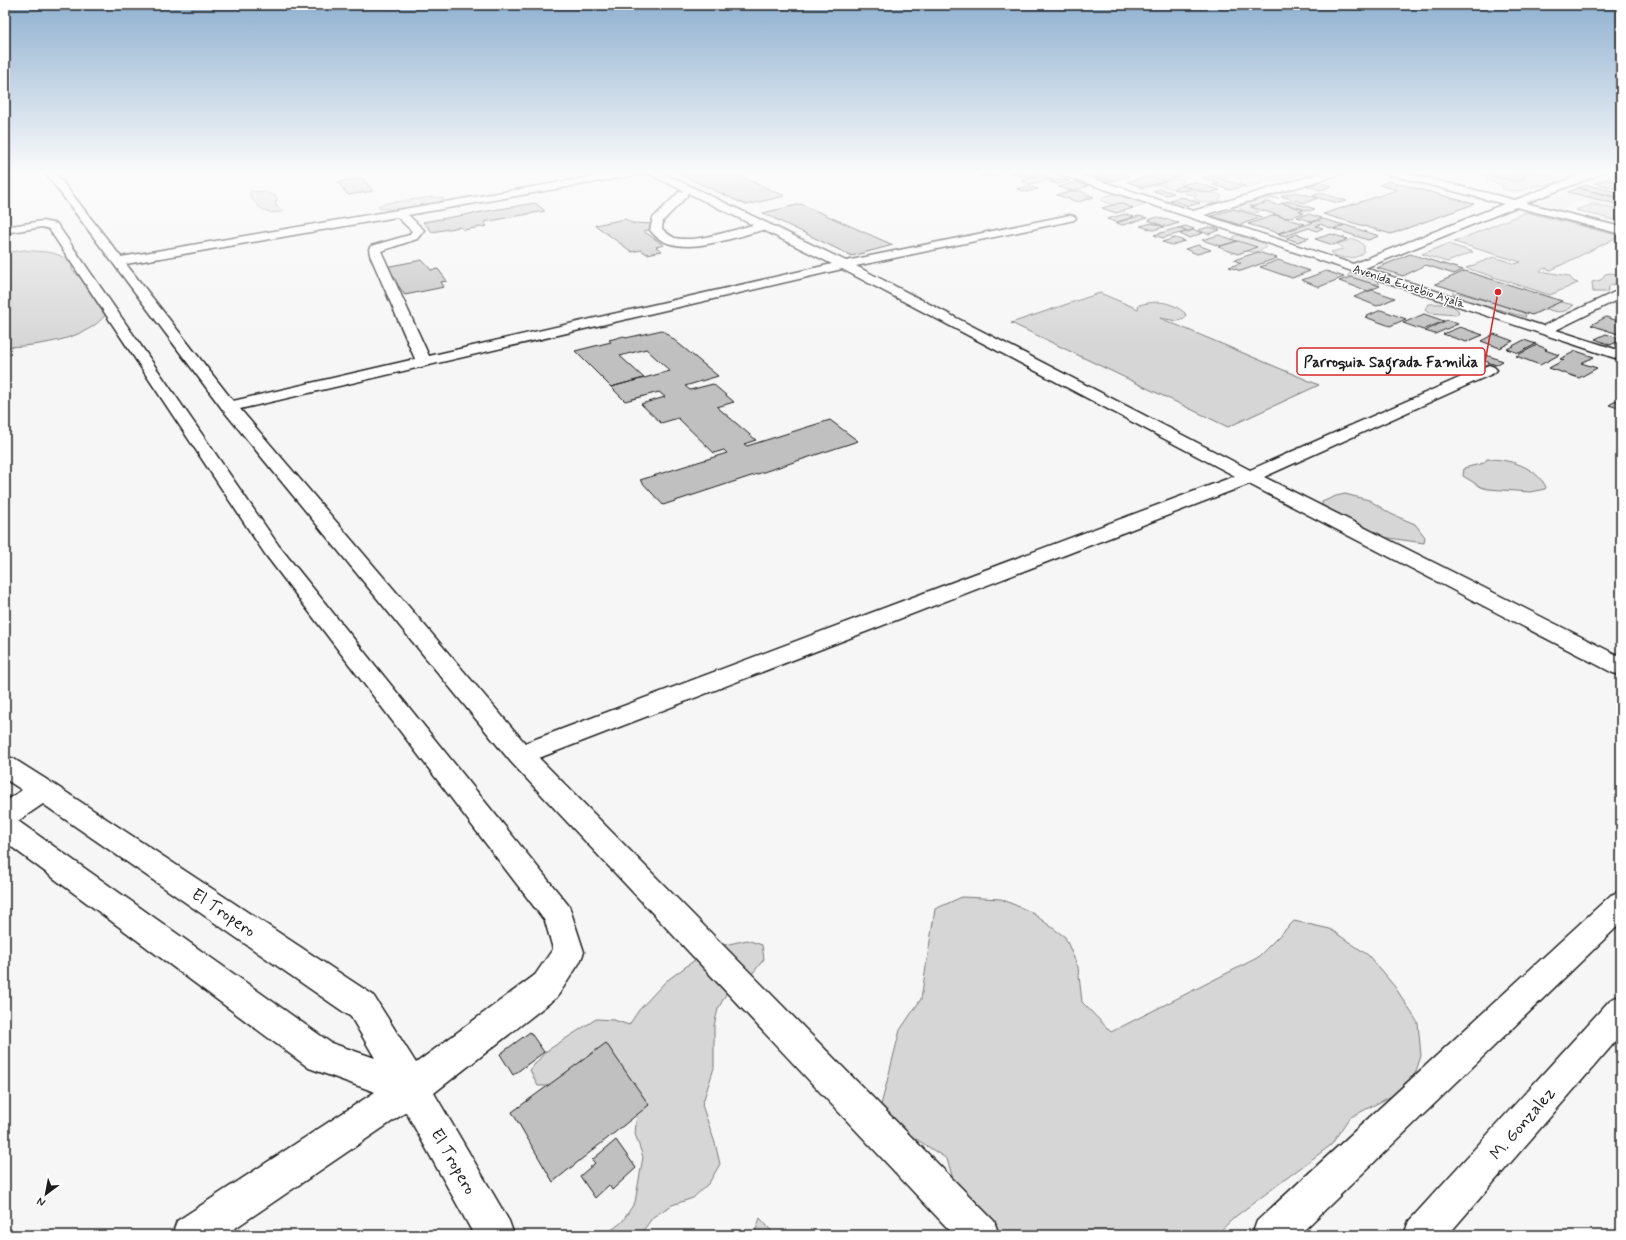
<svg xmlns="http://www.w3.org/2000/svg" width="1626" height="1240" font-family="Mynerve,sans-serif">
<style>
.built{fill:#e6e6e6}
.green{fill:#d6d6d6;stroke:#797979}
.building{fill:#c0c0c0;stroke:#1c1c1c}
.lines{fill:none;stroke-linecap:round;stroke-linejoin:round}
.minor-casing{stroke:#1c1c1c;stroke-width:3}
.minor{fill:#fff;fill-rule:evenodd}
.labels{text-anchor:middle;stroke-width:3;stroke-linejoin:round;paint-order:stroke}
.far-street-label{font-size:12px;fill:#1c1c1c;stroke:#fff}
.near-street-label{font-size:17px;fill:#1c1c1c;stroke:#fff}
.leader{fill:none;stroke:#d62828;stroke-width:1.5}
.callout-dot{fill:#d62828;stroke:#fff;stroke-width:1.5}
.callout{fill:#fff;stroke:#d62828;stroke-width:1.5}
.callout-label{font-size:15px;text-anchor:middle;font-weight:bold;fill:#1c1c1c}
</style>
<rect width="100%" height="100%" fill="#f6f6f6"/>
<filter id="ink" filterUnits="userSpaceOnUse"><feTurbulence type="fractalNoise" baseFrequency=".025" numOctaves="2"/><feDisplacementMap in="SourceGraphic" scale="8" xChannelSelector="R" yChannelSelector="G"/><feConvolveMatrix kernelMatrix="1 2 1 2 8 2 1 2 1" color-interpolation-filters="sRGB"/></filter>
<g filter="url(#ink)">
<path class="built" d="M1568,192L1621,205V211L1582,201L1557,210L1534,204Z"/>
<path class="green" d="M1218,171C1222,171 1227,171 1231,171C1240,172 1247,178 1257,175L1256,171C1263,171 1268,175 1275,176L1310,171L1315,173L1318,176C1302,183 1287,178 1271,180C1259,182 1252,191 1241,186L1240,178L1231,174Z
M1533,173L1558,177L1557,183C1552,185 1546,184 1541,185C1527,188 1517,194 1503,189L1502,185L1487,180L1488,177L1491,176L1516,182L1523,181L1526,174Z
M1182,179L1184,182L1181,183L1180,187C1172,191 1166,185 1158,185C1151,185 1145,191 1139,187L1150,183Z
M1186,190L1218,194L1222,196L1217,203C1208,203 1201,203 1194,198L1197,195L1186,194L1184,192Z
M251,191L265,192L276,196L277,199L275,205L284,211C269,217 255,207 249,193Z
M1114,194L1146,204C1135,212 1114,205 1102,201L1103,197Z
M1252,196L1279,198L1268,199L1262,204L1249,206L1259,212L1255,213L1239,209L1243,204L1248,202H1245Z
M432,197L444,198C434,211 399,209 384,209L379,208L378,206L388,203Z
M1593,204L1621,211V222L1576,210Z
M1526,212L1620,236L1551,270L1545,268L1541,270L1540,271L1569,276L1573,281L1578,283L1550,295L1466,268L1494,257L1515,264L1521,262L1454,242Z
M1236,235L1263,242L1267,247L1257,252L1243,251L1239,243L1232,239Z
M1353,239L1359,241L1364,246V252C1357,260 1339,260 1331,252L1343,249L1337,244Z
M1448,244L1473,252L1447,262L1422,254Z
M24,250C45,253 56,249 72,264V270L112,308C106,314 100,322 92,327C67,342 33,346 5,347V253Z
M1355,272L1375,279L1380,284L1365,283L1347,276L1350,273Z
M1611,273L1621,275V283L1610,285L1607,292H1593L1592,282L1601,280L1605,274Z
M1100,293L1138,309L1139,305C1158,300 1170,301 1185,313L1186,316L1184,319L1177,321L1160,318L1319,385L1228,427L1011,323Z
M1452,293L1463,294L1518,310L1525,314L1526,317L1467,301L1460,299Z
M1556,301L1574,305C1565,314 1556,313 1545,308Z
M1429,304C1438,304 1454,302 1459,312L1456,315L1431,313L1427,312L1425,309Z
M1487,459C1509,459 1535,466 1546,487L1545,489L1530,492L1488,489L1481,487L1463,476L1464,468L1484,463Z
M1345,494L1369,500L1391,514L1415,524L1425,537L1424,543L1339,531L1335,519L1322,507V502L1336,496Z
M962,897L1001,899L1031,912L1065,937L1078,967L1082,1002L1111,1032L1257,958L1294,921L1330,929L1368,955L1395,987L1418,1023L1421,1056L1411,1086L1349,1118L1331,1145L1236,1216L1216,1235H970L947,1159L913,1137L875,1129L900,1030L921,999L935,909Z
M747,940L762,945L764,959L753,973L738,983L726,994L718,1009L714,1026V1068L702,1105L715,1143L720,1164L709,1183L693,1198L672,1205L653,1217L640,1235H605L622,1222L635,1202L643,1157L635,1134L637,1113L558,1086H538L530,1070L545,1052L596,1019L614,1020L629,1025L639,1010L665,982L711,948Z
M760,1218L775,1235H754Z"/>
<path class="building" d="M673,171H727L785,196L746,205Z
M988,171L995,172L1000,173L986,177L979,175Z
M1040,171L1044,173L1026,177L1009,172Z
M1115,171L1130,176L1111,181L1096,176Z
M1141,171H1165L1181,176L1168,179Z
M1202,171H1221L1235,175L1225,178Z
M1233,171H1251L1260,174L1251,176Z
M1280,171H1292L1301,173L1294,175Z
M1489,171H1498L1526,177L1517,181L1483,174Z
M1506,171H1530L1532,172L1524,175Z
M1044,176L1053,179L1030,184L1022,181Z
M1150,176L1166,181L1143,187L1127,182Z
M1211,176L1245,186L1230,190L1213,185L1220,183L1203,178Z
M362,178L373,191L348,195L338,182Z
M1063,179L1070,181L1058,184L1050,182Z
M1607,179L1621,182V187L1617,189L1595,183Z
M1389,181L1474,204L1391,234L1323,214L1397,190L1379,185Z
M1075,182L1088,186L1072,191L1059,187Z
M1193,182L1220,190L1208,193L1181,185Z
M1318,183L1332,186L1321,190L1307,186Z
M1587,185L1621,193V198L1578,188Z
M1029,186L1038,189L1026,192L1017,189Z
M1183,186L1192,188L1182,191L1173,189Z
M1578,188L1621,199V205L1568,192Z
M1160,189L1174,193L1167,195L1153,191Z
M1073,191H1080L1094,197L1078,202L1057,195Z
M1296,192L1318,198L1304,203L1281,196Z
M1321,193L1347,201L1338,203L1312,196Z
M1182,197L1200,203L1189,206L1170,200Z
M1288,201L1315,209L1309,211L1282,203Z
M1268,202L1277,205L1282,203L1304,210L1299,211L1304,213L1287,218L1251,207Z
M535,203L545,211L484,222L487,226L464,230L460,227L432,232L423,222Z
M1120,203L1133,208L1116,213L1102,208Z
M801,204L893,245L852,256L763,213Z
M1234,209L1262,217L1240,225L1212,216Z
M1125,214L1134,217L1116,222L1107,219Z
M1308,214L1322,218L1312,222L1297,217Z
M1275,215L1305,224L1278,233L1248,224Z
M1139,216L1147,218L1123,225L1116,223Z
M1158,217L1165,220L1168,219L1179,223L1166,227L1148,220Z
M625,219L632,223L655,224L654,229L643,231L664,245L656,247L662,251L647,254L641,250L632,252L595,225Z
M1323,219L1344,225L1333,229L1320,224L1316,226L1323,228L1317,231L1309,228L1285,236L1278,234Z
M1152,223L1164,227L1153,230L1140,226Z
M1345,225L1379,236L1368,240L1334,229Z
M1185,226L1194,229L1188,231L1178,228Z
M1209,227L1220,230L1208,234L1198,230Z
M1177,228L1187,231L1163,238L1154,235Z
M1194,230L1203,233L1189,238L1180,234Z
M1297,234L1309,238L1298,242L1286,238Z
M1331,234L1348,239L1333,245L1315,239Z
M1219,235L1237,241L1220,246L1202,240Z
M1175,238L1185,241L1172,245L1162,242Z
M1238,241L1257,247L1238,254L1218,247Z
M1198,245L1211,250L1197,254L1185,249Z
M1258,252L1277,258L1241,271L1229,267L1241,263L1234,260Z
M1410,254L1463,270L1454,274L1426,265L1403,276L1377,268Z
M422,260L431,270L438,269L447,281L441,282L444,287L405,295L385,267Z
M1278,260L1310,271L1292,278L1260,267Z
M1326,271L1344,277L1319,287L1302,280Z
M1465,271L1562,301L1532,315L1435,284Z
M1351,277L1380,286L1368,291L1339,281Z
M1372,290L1395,298L1377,306L1354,297Z
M1381,310L1406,319L1390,326L1365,317Z
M1424,314L1444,321L1423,330L1403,323Z
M1606,317L1621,322V335L1591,325Z
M1447,320L1458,324L1435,334L1425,331Z
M1460,327L1483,335L1466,342L1443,334Z
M662,330L718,376L685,386L690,390L713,384L734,402L717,407L756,440L744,444L747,446L830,420L858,441L663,505L640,480L727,453L724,450L714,453L678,418L661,423L641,404L665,397L659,392L625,401L611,387L670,371L646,349L620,356L644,378L611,387L575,351L611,342L609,340L624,336L626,338Z
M1494,334L1513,341L1500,348L1481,341Z
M1606,334L1621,339V343L1617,342L1610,345L1595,339Z
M1524,340L1536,344L1519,353L1507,349Z
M1537,345L1547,349L1545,350L1559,355L1540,365L1516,356Z
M1576,351L1594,357L1581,363L1597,368L1579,378L1549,368L1564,360L1560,359Z
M1486,355L1503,361L1496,365L1479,359Z
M1621,398V409L1609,405Z
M530,1032L544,1052L513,1075L500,1054Z
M606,1043L649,1105L553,1182L512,1112Z
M616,1140L636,1168L612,1190L609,1185L595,1198L580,1176L595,1163L592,1160Z"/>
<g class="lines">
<defs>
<path id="minor" d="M44,171H54L121,257L626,171H659L846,261L1070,215L1074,216L1076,218L1074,220L1070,221L856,266L1250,470L1484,367L1489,365L1494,367L1497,370L1494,373L1264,477L1621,657V675L1613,673L1249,484L539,758L994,1221L999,1235H954L511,762L223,410ZM647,173L684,191L679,192L653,218L650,230C673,262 733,237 763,230L832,264L429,356L381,251L417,239L424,230L408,215ZM688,193L753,225C733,230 695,243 675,238C670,236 666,232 662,229L663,221L687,196ZM397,217L412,231L409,235L371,246L369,249L370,255L415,359L233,401L126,264ZM842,269L1235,476L525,743L240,409Z
M1055,171H1070L1193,211L1329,171H1345L1344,173L1204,215L1353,264L1504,204L1383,173L1382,171H1399L1515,200L1590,171H1604L1603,173L1526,203L1621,227V234L1516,207L1365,268L1543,326L1621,289V298L1556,330L1621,351V360L1056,173Z
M42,221L57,224L279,546L569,906L584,952L580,962L557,997L434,1093L509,1221L514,1235H474L406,1112L225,1235H172L177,1221L375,1092L309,1068L5,842V802L22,790L5,779V756L14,759L52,783L373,995L416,1063L535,975L553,949L545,921L265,554L49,229L42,227L5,233V227ZM43,804L351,1017L375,1058L331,1043L18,821Z
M1621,891V923L1299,1235H1252L1257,1221L1611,895Z
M1621,995V1035L1448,1235H1404L1409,1221L1610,1000Z"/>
</defs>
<use href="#minor" class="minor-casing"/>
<use href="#minor" class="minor"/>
</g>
</g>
<linearGradient id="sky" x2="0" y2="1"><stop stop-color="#90b1d0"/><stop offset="0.5" stop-color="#fbfbfb"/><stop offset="1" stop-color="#fbfbfb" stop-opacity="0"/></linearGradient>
<rect width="1626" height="345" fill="url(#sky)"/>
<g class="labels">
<g class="far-street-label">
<text transform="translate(1409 286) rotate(18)" y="4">Avenida Eusebio Ayala</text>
</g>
<g class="near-street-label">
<text transform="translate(224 912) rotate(34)" y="6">El Tropero</text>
<text transform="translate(1522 1123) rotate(-49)" y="6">M. Gonzalez</text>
<text transform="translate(454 1161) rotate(60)" y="6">El Tropero</text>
</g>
</g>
<path class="leader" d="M1498 292L1485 362"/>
<circle class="callout-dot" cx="1498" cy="292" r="4"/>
<rect class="callout" x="1297" y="348" width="188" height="27" rx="4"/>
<g class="callout-label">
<text x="1391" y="367">Parroquia Sagrada Familia</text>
</g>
<rect width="1626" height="1240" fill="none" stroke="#fff" stroke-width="20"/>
<rect x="10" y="10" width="1606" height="1220" fill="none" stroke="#1c1c1c" stroke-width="1.5" filter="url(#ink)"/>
<g transform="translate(46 1194) rotate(212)" stroke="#ffffff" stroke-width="3" paint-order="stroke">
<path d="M0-3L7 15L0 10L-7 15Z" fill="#1c1c1c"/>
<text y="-6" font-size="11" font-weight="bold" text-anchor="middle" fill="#1c1c1c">N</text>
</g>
</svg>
